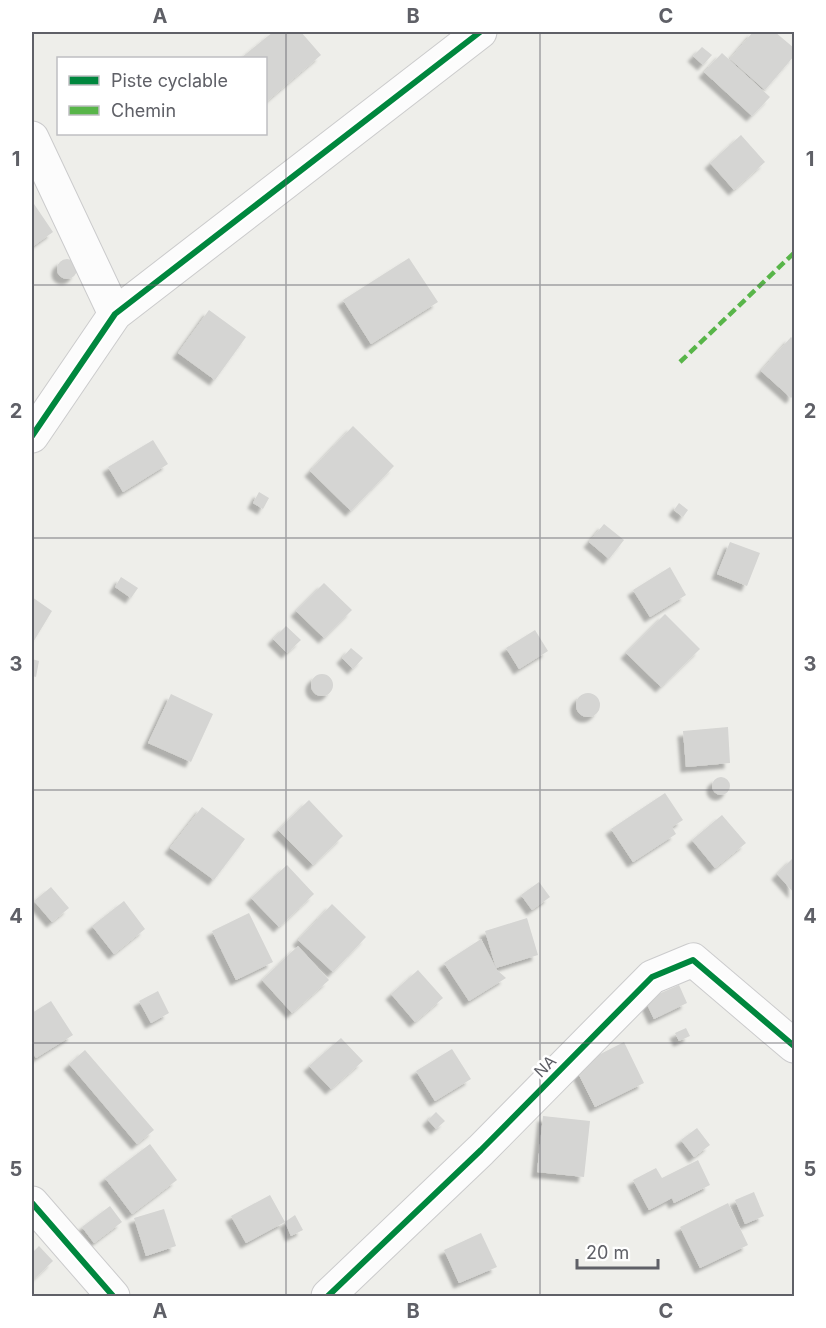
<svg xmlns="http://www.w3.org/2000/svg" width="826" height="1328" font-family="Inter,sans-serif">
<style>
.building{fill:#d5d5d3;filter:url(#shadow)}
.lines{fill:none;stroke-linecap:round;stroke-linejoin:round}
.minor-casing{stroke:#cbcbcc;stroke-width:35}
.minor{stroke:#fcfcfc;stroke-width:33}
.quiet{stroke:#58b549;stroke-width:4.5;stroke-dasharray:9 4.5;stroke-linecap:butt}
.cycleway-casing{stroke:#fff;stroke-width:10}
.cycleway{stroke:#00873e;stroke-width:6}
.grid{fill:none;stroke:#5f6067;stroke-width:1.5;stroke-opacity:0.55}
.labels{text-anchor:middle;stroke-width:5;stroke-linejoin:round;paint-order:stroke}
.street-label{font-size:16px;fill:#5f6067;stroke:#fff}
.neatline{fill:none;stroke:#5f6067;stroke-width:2}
.grid-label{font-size:20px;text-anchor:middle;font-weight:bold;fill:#5f6067}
</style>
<defs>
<filter id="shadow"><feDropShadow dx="-5.5" dy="5.5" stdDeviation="1.5" flood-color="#0004"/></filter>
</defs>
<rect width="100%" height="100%" fill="#eeeeea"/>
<path class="building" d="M273,32H301L321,55L266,102V58H241Z
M753,32H775L794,48V56L765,90L730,59Z
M702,47L712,55L703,65L693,56Z
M722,53L770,97L752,116L704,72Z
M741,135L765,162L734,190L710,163Z
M32,201L53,232L32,247Z
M409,258L438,302L371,344L343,300Z
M57 269a10 10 0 1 1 20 0a10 10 0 1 1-20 0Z
M209,310L246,337L215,380L178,353Z
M791,337L794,340V395L791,398L761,371Z
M353,426L394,466L351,511L310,471Z
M153,440L168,464L123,492L108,467Z
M259,492L269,498L263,509L253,503Z
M679,503L688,510L683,517L674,510Z
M604,524L624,540L609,559L589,542Z
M730,542L760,553L747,586L717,574Z
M670,567L686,595L650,617L633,590Z
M121,577L138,588L131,598L115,587Z
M324,583L352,610L324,638L296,611Z
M32,597L52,611L32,644Z
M665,614L700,649L661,687L626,653Z
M286,626L301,640L287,653L273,639Z
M535,630L548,651L519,669L506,648Z
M351,648L363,658L353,669L342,658Z
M32,659L39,661L36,677L32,676Z
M311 685a11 11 0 1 1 22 0a11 11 0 1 1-22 0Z
M576 705a12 12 0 1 1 24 0a12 12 0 1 1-24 0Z
M171,694L213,714L191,762L148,743Z
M728,727L730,763L686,767L683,731Z
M712 786a9 9 0 1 1 18 0a9 9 0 1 1-18 0Z
M665,793L683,820L672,827L676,834L633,862L611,829Z
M309,800L343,836L313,865L278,830Z
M202,807L245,839L214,880L170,848Z
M722,815L746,843L715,868L692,840Z
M794,857V893L777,874Z
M287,865L314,894L279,927L251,898Z
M539,882L550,897L532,910L521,895Z
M51,887L69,908L52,922L34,901Z
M124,901L145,929L114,954L92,926Z
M332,904L366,937L333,972L298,940Z
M249,913L273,962L236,980L212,931Z
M527,918L538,955L496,968L485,931Z
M481,939L497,970L506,978L469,1001L444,963Z
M298,946L329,980L292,1013L262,980Z
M418,970L443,998L415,1022L391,994Z
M679,985L687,1003L654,1019L645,1000Z
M158,991L169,1013L151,1023L139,1001Z
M51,1001L73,1035L36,1058L32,1052V1013Z
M686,1028L690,1036L679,1041L675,1033Z
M341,1038L363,1061L331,1089L309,1066Z
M624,1042L644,1083L595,1107L575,1067Z
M452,1049L471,1079L435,1101L416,1071Z
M85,1050L154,1130L137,1144L69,1064Z
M436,1112L445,1121L436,1129L428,1120Z
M543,1116L590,1121L584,1177L537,1172Z
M697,1128L710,1145L694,1157L681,1140Z
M150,1144L177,1180L132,1214L105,1178Z
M698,1160L710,1185L674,1203L672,1198L649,1210L633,1180L656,1168L662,1178Z
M754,1192L764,1216L745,1224L735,1200Z
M270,1195L285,1222L246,1243L231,1216Z
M728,1203L748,1245L700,1268L680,1227Z
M110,1206L122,1222L94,1243L82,1227Z
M164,1209L176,1246L146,1256L134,1218Z
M295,1215L303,1230L291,1236L285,1222Z
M481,1233L497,1267L459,1283L444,1250Z
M39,1246L53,1261L32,1281V1253Z"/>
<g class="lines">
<defs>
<path id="minor" d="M32,138L115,314
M32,436L115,314L480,32
M32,1203L113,1296
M328,1296L481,1150L652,977L693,960L794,1046"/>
</defs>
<use href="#minor" class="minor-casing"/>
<use href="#minor" class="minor"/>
<path class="quiet" d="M680,362L794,253"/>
<defs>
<path id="cycleway" d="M32,436L115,314L480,32
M32,1203L113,1296
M328,1296L481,1150L652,977L693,960L794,1046"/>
</defs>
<use href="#cycleway" class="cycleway-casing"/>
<use href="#cycleway" class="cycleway"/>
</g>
<path class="grid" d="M286,32V1296M540,32V1296M32,285H794M32,538H794M32,790H794M32,1043H794"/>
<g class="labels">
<g class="street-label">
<text transform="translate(545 1066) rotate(-45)" y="6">NA</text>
</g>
</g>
<rect width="826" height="1328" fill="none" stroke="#ffffff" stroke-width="66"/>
<rect x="57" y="57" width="210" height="78" fill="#ffffff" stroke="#bfbfc2" stroke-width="1.5"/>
<rect x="69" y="76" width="30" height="9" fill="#00873e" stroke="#bfbfc2" stroke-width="1.5"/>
<text x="111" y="87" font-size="18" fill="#5f6067">Piste cyclable</text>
<rect x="69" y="106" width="30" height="9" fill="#58b549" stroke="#bfbfc2" stroke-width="1.5"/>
<text x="111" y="117" font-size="18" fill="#5f6067">Chemin</text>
<path d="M577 1259v9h81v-9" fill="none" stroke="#5f6067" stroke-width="3"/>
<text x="586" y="1259" font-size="18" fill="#5f6067" stroke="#ffffff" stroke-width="4.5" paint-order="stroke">20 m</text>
<rect x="33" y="33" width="760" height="1262" class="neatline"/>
<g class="grid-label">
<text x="160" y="23">A</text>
<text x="413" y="23">B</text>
<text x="666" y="23">C</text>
<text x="16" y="166">1</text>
<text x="810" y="166">1</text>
<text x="16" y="418">2</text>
<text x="810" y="418">2</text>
<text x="16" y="671">3</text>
<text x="810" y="671">3</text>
<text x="16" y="923">4</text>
<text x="810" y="923">4</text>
<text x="16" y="1176">5</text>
<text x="810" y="1176">5</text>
<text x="160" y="1318">A</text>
<text x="413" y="1318">B</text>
<text x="666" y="1318">C</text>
</g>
</svg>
